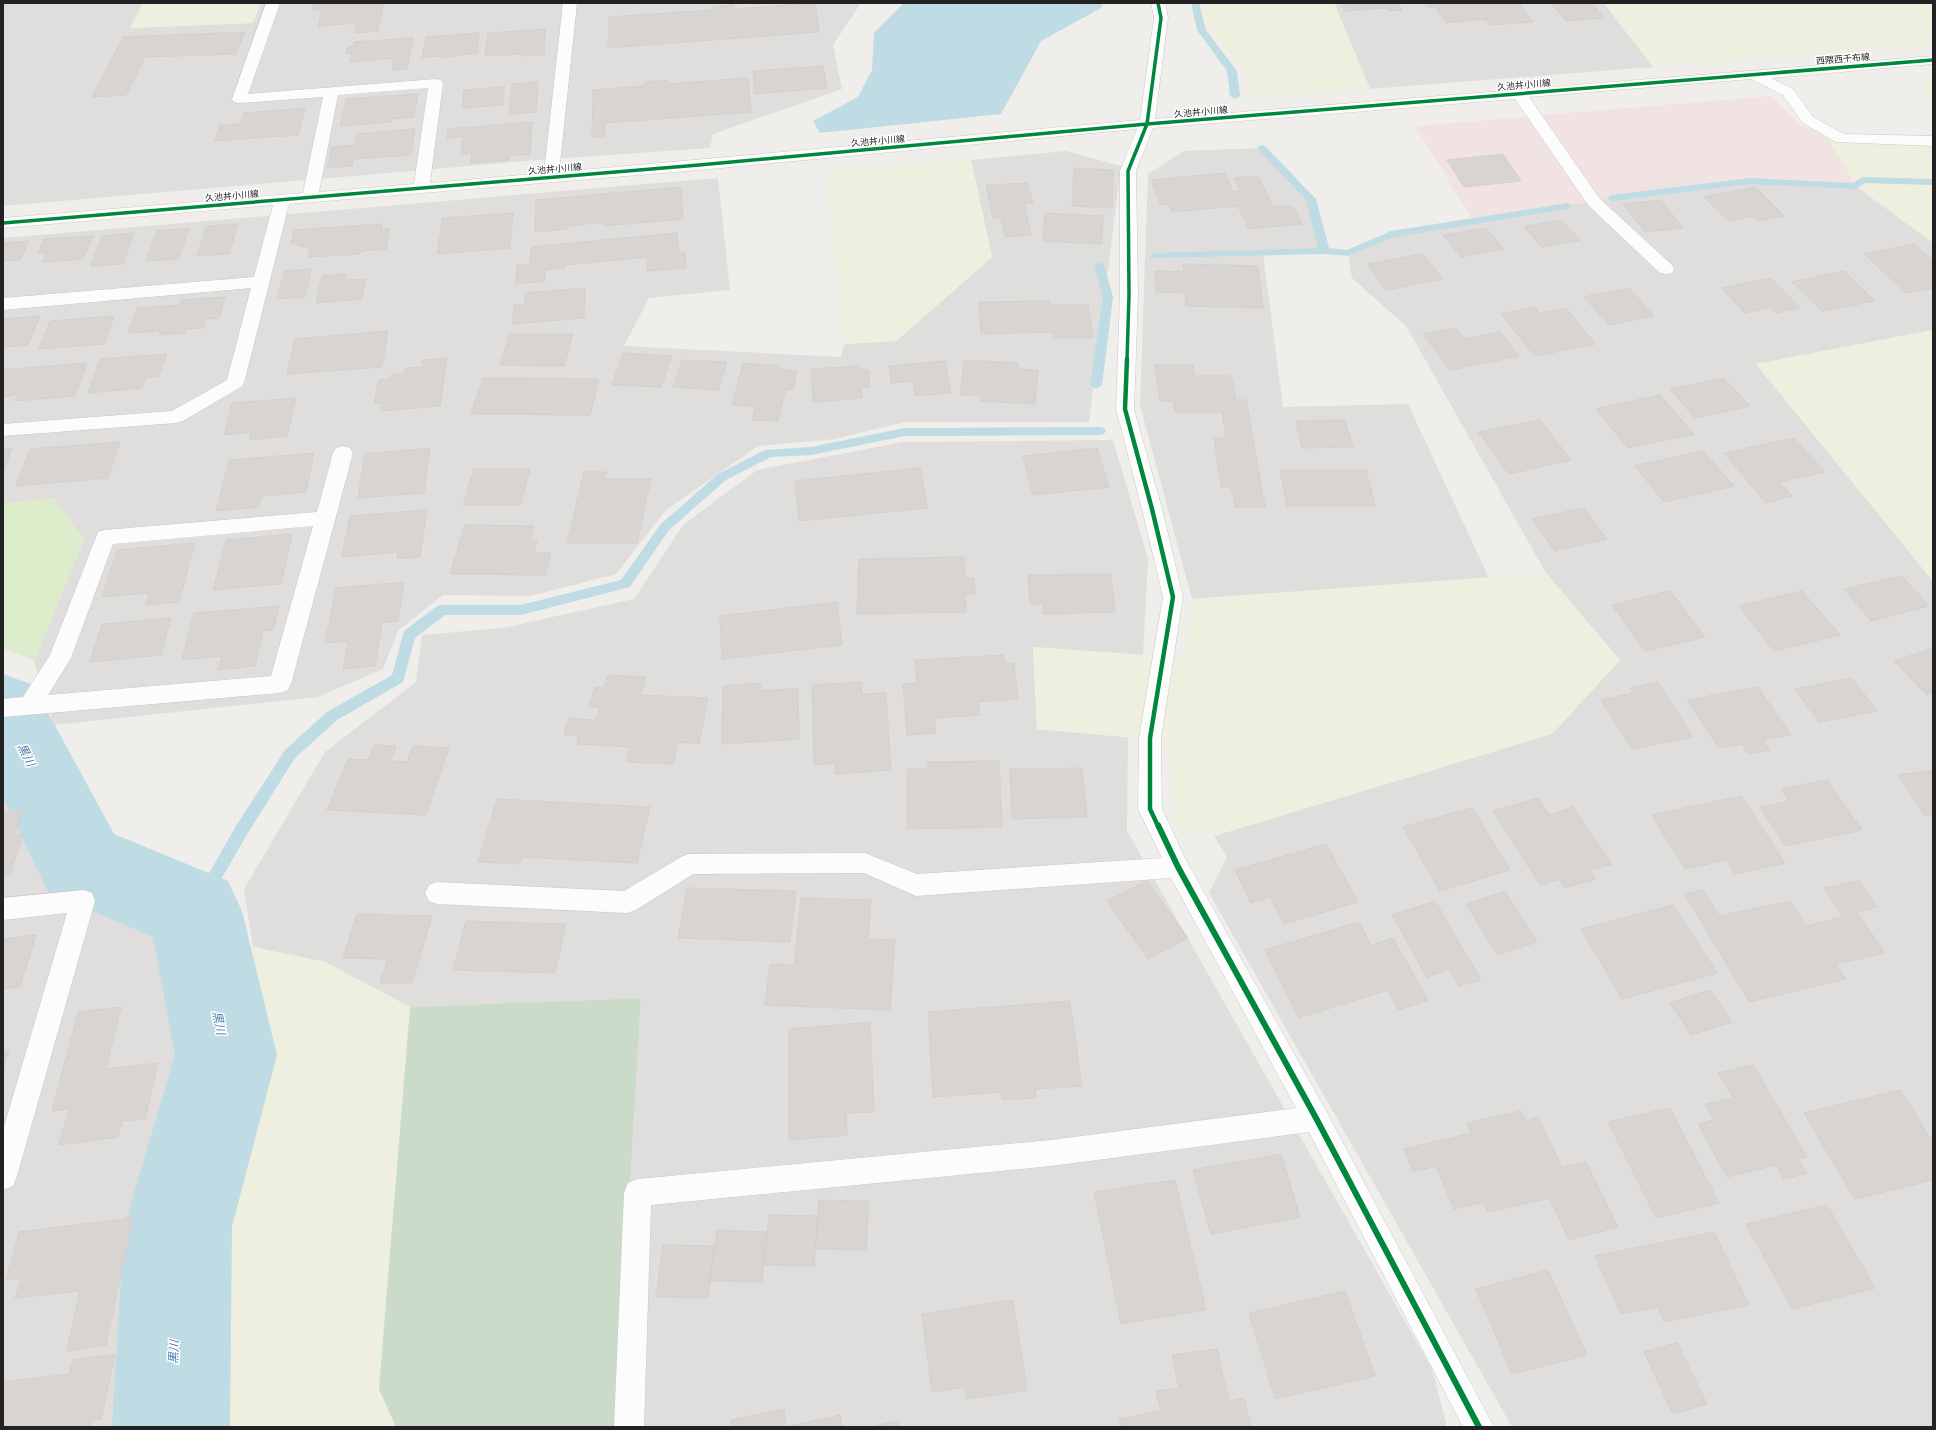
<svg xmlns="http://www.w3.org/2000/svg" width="1936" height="1430" font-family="'IBM Plex Sans','Noto Sans JP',sans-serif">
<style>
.residential{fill:#dfdedc}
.commercial{fill:#f1e3e1}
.farmland{fill:#efefdf}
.grass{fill:#ddeccb}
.cemetery{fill:#cadbca}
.water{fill:#bfdbe3}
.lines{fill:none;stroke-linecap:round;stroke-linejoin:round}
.stream{fill:#bfdbe3;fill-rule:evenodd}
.river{fill:#bfdbe3;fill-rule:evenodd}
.building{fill:#d7d4d2;stroke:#d3d0cc}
.minor-casing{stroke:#c9c8c7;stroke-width:1}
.minor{fill:#fdfcfc;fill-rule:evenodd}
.cycleway-far2-casing{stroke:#fff;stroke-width:5.5}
.cycleway-far1-casing{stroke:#fff;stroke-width:7}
.cycleway-casing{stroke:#fff;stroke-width:8}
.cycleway-far2{stroke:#00873e;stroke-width:3.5}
.cycleway-far1{stroke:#00873e;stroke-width:4.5}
.cycleway{stroke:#00873e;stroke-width:6}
.labels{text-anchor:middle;stroke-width:3;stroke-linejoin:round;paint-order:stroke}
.far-street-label{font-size:9px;fill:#222;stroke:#fff}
.water-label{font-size:12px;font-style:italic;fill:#4a7aab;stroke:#fff}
</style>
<rect width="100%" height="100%" fill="#f0eeeb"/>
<path class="residential" d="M3,3H143L130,28L252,23L261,3H861L833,45L842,89L713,134L710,148L538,160L3,206Z
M1334,3H1604L1653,67L1370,89Z
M1262,148L1311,199L1324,251L1263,254L1283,407L1408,404L1489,578L1192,599L1140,405L1148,174L1184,151Z
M1066,151L1121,166L1089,422H905L835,439L758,446L666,510L616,574L530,596L443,595L398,631L383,669L318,697L54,725L34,661L84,540L54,499L3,503V238L718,178L730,290L649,298L624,346L841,357L844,344L896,341L992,257L971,160Z
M1749,181L1856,186L1933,243V330L1756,364L1933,581V1427H1512L1209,893L1227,857L1214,836L1552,734L1620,660L1546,573L1406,326L1352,278L1348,253L1391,234L1612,198Z
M1113,440L1148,559L1143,655L1033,647L1037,729L1128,737L1127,831L1432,1369L1447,1427H616L641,998L410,1007L325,962L253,947L244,889L325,752L416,682L422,635L502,628L634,599L683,525L757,470L903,442Z
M3,743L12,746L54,866L180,952L189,1083L154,1169L137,1427H3Z"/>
<path class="commercial" d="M1771,96L1801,125L1826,135L1856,186L1749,181L1612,198L1473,221L1415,126Z"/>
<path class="farmland" d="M143,3H261L253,23L130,28Z
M1205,3H1334L1370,89L1249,98L1243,67L1206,26Z
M1604,3H1933V44L1653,67Z
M1933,79V98L1916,81Z
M1826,135L1933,138V243L1856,186Z
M971,160L992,257L896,341L844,344L826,170Z
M1933,330V581L1756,364Z
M1546,573L1620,660L1552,734L1214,836L1176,826L1167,741L1037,729L1033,647L1183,658L1192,599Z
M253,947L325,962L410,1007L379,1389L396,1427H206L203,1233L248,1048Z"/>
<path class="grass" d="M54,498L84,540L34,661L3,648V503Z"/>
<path class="cemetery" d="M641,998L616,1427H396L379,1389L410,1007Z"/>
<path class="water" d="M904,3H1103L1101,8L1041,41L1001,114L820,133L813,121L858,97L872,70L874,33Z"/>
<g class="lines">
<path class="stream" d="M1191,3H1199L1206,30L1237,71L1240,96L1238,98L1235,99L1230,96L1227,71L1197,30Z
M1262,145L1265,146L1316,199L1329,248L1347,250L1391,231L1568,203L1573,206L1568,209L1394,237L1348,256L1324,254L1150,258L1149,256L1154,253L1318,248L1306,200L1259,150L1257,148L1259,146Z
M1862,177L1933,179V185L1865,183L1856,189L1749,184L1612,201L1607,198L1612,195L1749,178L1853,183Z
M1099,262L1104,265L1113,297L1102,385L1096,389L1090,385L1103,297L1094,265Z
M1100,427L1104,428L1106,431L1104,434L1100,435L905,436L811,455L771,457L726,480L668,531L630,587L521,615H445L415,638L403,682L337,720L295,758L246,836L200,916L195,918L190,916L187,911L190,906L236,826L285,750L327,712L392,675L404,631L437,606L442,605H521L621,580L660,525L718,474L765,450L811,447L905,428Z"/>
<path class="river" d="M3,674L33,685L114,834L228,881L242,911L277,1055L232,1227L230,1427H112L124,1227L175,1055L153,937L48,892L3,798Z"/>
</g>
<path class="building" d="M314,3H384L378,31L355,33L357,23L318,26L322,9L312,10Z
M815,3L819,32L608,48L609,17L712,10V7L734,5V9Z
M1340,3H1398L1402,10L1388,11L1386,8L1345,11Z
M1424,3H1519L1533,22L1490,25L1485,19L1446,23L1435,7H1427Z
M1551,3H1592L1604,18L1566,21Z
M545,29L544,55L521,56V54L485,56L488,33Z
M245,32L236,54L145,57L126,95L92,97L123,37Z
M479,33L477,53L442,58V56L422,57L426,37Z
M413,38L407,69L392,70L394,58L350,62L352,53L346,54L348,47L354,46V42Z
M823,66L827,88L755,94L753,71Z
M748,78L751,112L605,123V136L592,137L593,90L645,86V82L667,80V84Z
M538,82L536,112L509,114L512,84Z
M504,87L503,105L462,108L464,90Z
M418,94L414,117L391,119V122L340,126L346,99Z
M305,108L298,135L215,141L220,125L241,124L244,113Z
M532,122L530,154L509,156V160L470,163L472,153L461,154L463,136L447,138L448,129Z
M415,129L411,155L353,159L352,166L327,168L332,147L355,145L357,134Z
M1503,154L1521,181L1464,187L1447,160Z
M1074,168L1113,170L1112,208L1072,206Z
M1225,173L1233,192L1240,191L1235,178L1258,176L1273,207L1292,206L1302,224L1249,229L1238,206L1172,212L1169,204L1161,205L1151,180Z
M1028,183L1033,203H1024L1031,235L1005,237L1001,218H993L986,185Z
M681,187L683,219L604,226V222L568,226L567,229L535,232L536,200Z
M1755,187L1784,216L1758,221L1754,216L1729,221L1704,197Z
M1661,200L1683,228L1645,232L1623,204Z
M513,213L510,248L437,254L443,218Z
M1045,213L1103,216L1102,244L1043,241Z
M1561,220L1580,240L1542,247L1524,227Z
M238,224L229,254L197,256L206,226Z
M382,224L381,230L390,229L386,249L361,251L360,254L309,257L310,249L291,243L294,230Z
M189,228L179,259L146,261L157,231Z
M1486,228L1504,249L1461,257L1443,235Z
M134,233L123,264L91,266L102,236Z
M677,233L679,254L685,253L686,268L647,271V257L565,265V268L545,270V281L516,284L517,265L530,264L531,247Z
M93,236L83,259L43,262L47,253H38L44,239Z
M29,241L20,260L3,261V243Z
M1914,244L1933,261V288L1906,293L1864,254Z
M1423,254L1443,279L1386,290L1367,264Z
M1183,264L1258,266L1263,308L1186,306L1185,293L1156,292L1155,271L1184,272Z
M311,269L305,297L277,299L284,271Z
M1844,271L1875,301L1822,311L1792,282Z
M346,274L344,280L366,279L362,299L316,303L322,276Z
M1771,278L1800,308L1776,313L1771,307L1745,313L1721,288Z
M585,288L584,318L512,324L514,305H525V293Z
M1629,288L1654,316L1609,325L1584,297Z
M225,297L219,318L206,319L203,328L186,329L185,333L159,335L161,331L128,333L137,308L179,305L181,300Z
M1050,301L1051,305H1088L1093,338H1054L1053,332L981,334L979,302Z
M1534,307L1539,313L1566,308L1595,344L1535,356L1501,314Z
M40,316L28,345L3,347V319Z
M114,316L104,344L39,349L50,321Z
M1455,328L1464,339L1500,332L1519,356L1450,370L1423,334Z
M388,331L382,367L287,374L295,339Z
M510,334H573L564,366L500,365Z
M623,353L672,356L661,387L612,385Z
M167,354L159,376L145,378L142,388L88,393L100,359Z
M447,358L440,406L381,411L382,403L374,404L379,380L390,379L391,375L404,374L406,368L422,367L423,360Z
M682,360L727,362L718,390L673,387Z
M964,360L1018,363L1017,369L1038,370L1035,404L980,401L981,395H960Z
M945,361L951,393L915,396L913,381L891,383L889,366Z
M87,363L75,396L15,401L17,395L3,397V370Z
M743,363L780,366L779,369L797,371L793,390L786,389L778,421L752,420L756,406L732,405Z
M1155,365H1193L1195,376H1231L1236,400H1246L1265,507H1235L1231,487H1221L1214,438H1226L1222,412H1175L1173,401H1160Z
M859,366V370H868L870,387L861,388L862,398L813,402L811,369Z
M483,378L599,379L590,415L471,414Z
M1724,378L1750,406L1695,418L1670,389Z
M1660,395L1694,434L1628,448L1596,409Z
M296,398L287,436L249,440L251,432L224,435L232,403Z
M1345,420L1353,447L1302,448L1296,421Z
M1540,420L1571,460L1509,474L1478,432Z
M1794,438L1825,472L1779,482L1792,496L1766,503L1724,453Z
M120,442L108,478L16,486L30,449Z
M12,448L3,472V449Z
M430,448L424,493L358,498L365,454Z
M1097,448L1109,487L1033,495L1023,456Z
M1703,451L1734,486L1664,502L1635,466Z
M314,453L306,492L262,496L259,507L216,511L229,460Z
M920,468L928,508L799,521L795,481Z
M474,469H530L520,505H463Z
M1280,470H1366L1375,506H1287Z
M584,472H606L604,479H651L637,543H567Z
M1584,508L1607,539L1555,551L1532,519Z
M427,510L420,557L397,559L398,552L342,557L350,516Z
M465,525L534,526L530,540H537L534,553H551L545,575L450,574Z
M292,534L281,584L213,590L226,540Z
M195,543L179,602L145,605L149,593L102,597L117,550Z
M964,557L965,578H974L975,594H965L966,612L857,614L859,559Z
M1111,574L1115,612L1044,614L1043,604H1030L1028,575Z
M1902,576L1929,606L1871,621L1844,589Z
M404,582L398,621L382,623L375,666L343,669L348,641L325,643L336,588Z
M1670,591L1705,637L1645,651L1612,605Z
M1802,591L1840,635L1774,651L1739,606Z
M837,602L842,645L722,659L720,616Z
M279,606L273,630L263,631L255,666L218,670L222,656L182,660L194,613Z
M171,618L161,655L90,662L102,624Z
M1933,648V692L1927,695L1894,661Z
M1004,655L1006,664L1014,663L1018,699L978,702L980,715L934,718L936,733L907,735L903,684L917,683L915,660Z
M608,675L646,677L641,695L708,698L699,744L678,742L673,764L627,762L630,747L577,744L578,735H564L569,718L596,720L600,707H589L595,687L604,688Z
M1852,678L1877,711L1819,722L1795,689Z
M861,682L862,694L886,693L891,770L835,774V763L814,765L812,685Z
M1658,682L1693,737L1632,749L1601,700L1634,693L1630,688Z
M761,683V691L798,688L799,739L722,744L723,686Z
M1758,687L1791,735L1763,740L1770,750L1748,754L1742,744L1719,748L1687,700Z
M374,745L396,746L391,761L407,762L413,746L449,748L426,815L327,810L348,759L368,760Z
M999,761L1002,827L907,829V769H928V762Z
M1082,768L1087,817L1012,819L1010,769Z
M1933,770V815L1925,816L1898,775Z
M1827,780L1862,830L1786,846L1760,807L1789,801L1781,789Z
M1741,796L1785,863L1735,874L1726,860L1685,869L1652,815Z
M1538,798L1549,815L1573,807L1612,864L1590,870L1596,879L1565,888L1559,879L1540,885L1493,811Z
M497,799L650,807L637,863L522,857L520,864L478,862Z
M1472,808L1510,870L1440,891L1403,827Z
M22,812L15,835L23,834L10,874L3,875V813Z
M1326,844L1358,902L1284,924L1270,897L1251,903L1235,870Z
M1147,881L1188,938L1148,959L1107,901Z
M1859,881L1877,907L1857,912L1885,953L1836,964L1846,979L1749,1002L1685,894L1703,890L1719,916L1791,901L1806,926L1843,917L1824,888Z
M687,888L796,891L790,942L678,938Z
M1505,891L1537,942L1497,955L1466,904Z
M801,898L871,900L868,939L895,940L890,1010L765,1005L770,964L794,965Z
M1435,901L1481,980L1459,986L1449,969L1427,977L1392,915Z
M1673,905L1717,973L1622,999L1581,929Z
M357,914L432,916L412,983H380L388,959L343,958Z
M466,921L566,924L555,973L453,970Z
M1359,922L1371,945L1393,938L1428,1000L1398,1010L1388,990L1299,1018L1265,950Z
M36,935L20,987L3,989V939Z
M1710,990L1732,1022L1691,1035L1670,1003Z
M1070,1001L1082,1086L1035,1089L1036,1098L1002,1100V1092L933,1097L928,1012Z
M121,1007L106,1069L158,1063L145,1119L122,1121L118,1137L59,1145L69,1109L52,1111L78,1012Z
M870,1022L874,1112L846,1113L847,1135L789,1140V1029Z
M3,1050H9L3,1070Z
M1753,1065L1807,1157L1798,1159L1807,1173L1784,1179L1776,1165L1727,1177L1698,1124L1714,1120L1705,1104L1733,1098L1718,1073Z
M1900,1090L1933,1142V1161H1931L1933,1165V1180L1855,1199L1804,1113Z
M1670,1108L1719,1203L1656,1218L1608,1122Z
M1521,1111L1526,1121L1538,1117L1562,1167L1586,1162L1618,1227L1569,1240L1550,1198L1488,1212L1483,1202L1454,1209L1436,1166L1413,1172L1404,1149L1472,1133L1467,1123Z
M1281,1154L1300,1217L1211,1234L1193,1170Z
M1175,1180L1206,1310L1121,1324L1094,1192Z
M819,1200L869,1201L866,1250L815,1249Z
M1827,1205L1875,1288L1792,1309L1746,1224Z
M769,1215L818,1216L814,1266L764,1265Z
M133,1218L106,1345L67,1351L80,1291L15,1298L22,1278L6,1280L19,1232Z
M717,1230L766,1232L762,1282L710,1281Z
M1714,1232L1749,1305L1664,1322L1658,1307L1621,1314L1595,1256Z
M663,1245L714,1246L708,1298L656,1297Z
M1548,1270L1587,1355L1512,1374L1476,1289Z
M1345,1291L1375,1376L1275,1399L1249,1313Z
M1013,1300L1027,1390L967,1399L965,1387L932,1392L922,1314Z
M1677,1343L1707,1404L1673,1414L1644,1352Z
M1217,1349L1229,1401L1244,1398L1251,1427H1121L1119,1419L1161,1411L1156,1391L1179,1388L1172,1355Z
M115,1354L101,1419L92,1420L90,1427H3V1382L69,1374L73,1360Z
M784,1409L786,1427H731V1420Z
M840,1415L842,1427H786Z
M898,1421L899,1427H870Z"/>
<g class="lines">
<defs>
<path id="minor" d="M266,3H280L248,94L436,79L441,80L443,83L430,183L544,173L563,3H577L559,172L1140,120L1154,18L1151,3H1165L1168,18L1155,119L1933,56V64L1771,78L1793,89L1813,117L1844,134L1933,136V146L1836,142L1803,123L1783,95L1751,79L1529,97L1600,199L1672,265L1674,269L1672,273L1666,274L1660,273L1588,205L1515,99L1153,128L1136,171L1138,295L1134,409L1162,509L1183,597L1161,738L1162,809L1186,860L1325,1109L1494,1427H1463L1309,1132L1051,1166L651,1205L644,1427H614L624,1193L628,1183L638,1179L1051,1140L1296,1108L1171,878L916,896L864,873L693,874L636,910L627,913L437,904L429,901L425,893L429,885L437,882L624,891L681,857L689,854L865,853L917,874L1162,858L1138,809L1139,738L1163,597L1142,509L1116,409L1120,295V171L1137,129L699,170L289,204L244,383L241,387L183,421L176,423L3,436V424L172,411L227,380L251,288L3,310V298L254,277L273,205L3,228V218L303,193L323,97L239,103L234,102L232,99ZM428,88L414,184L319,192L338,95Z
M343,446L350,448L353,453L291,684L288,690L280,693L3,717V699L23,697L50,655L98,532L105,530L317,512L333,453L336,448ZM313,526L271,676L48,695L71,658L113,544Z
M83,890L92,893L95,901L17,1176L13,1186L3,1190V1130L67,913L3,920V898Z"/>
</defs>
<use href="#minor" class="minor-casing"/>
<use href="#minor" class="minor"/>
<defs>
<path id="cycleway-far2" d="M3,223L699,165L1147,124L1933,60
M1127,360L1129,295L1128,171L1147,124L1161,18L1158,3"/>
<path id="cycleway-far1" d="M1127,359L1125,409L1152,509L1173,597L1150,738V809L1158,826"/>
<path id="cycleway" d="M1158,825L1178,867L1316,1118L1479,1427"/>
</defs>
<use href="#cycleway-far2" class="cycleway-far2-casing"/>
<use href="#cycleway-far1" class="cycleway-far1-casing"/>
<use href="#cycleway" class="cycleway-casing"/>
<use href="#cycleway-far2" class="cycleway-far2"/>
<use href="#cycleway-far1" class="cycleway-far1"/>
<use href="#cycleway" class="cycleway"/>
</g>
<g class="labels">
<g class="far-street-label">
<text transform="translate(1843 59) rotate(-5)" y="3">西隈西千布線</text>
<text transform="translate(1524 85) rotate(-5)" y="3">久池井小川線</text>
<text transform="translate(1201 112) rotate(-5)" y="3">久池井小川線</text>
<text transform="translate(878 141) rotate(-5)" y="3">久池井小川線</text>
<text transform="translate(555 169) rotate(-5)" y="3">久池井小川線</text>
<text transform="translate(232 196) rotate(-5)" y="3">久池井小川線</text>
</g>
<g class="water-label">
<text transform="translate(26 755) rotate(63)" y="4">黒川</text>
<text transform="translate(219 1023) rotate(78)" y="4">黒川</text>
<text transform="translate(174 1352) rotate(-88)" y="4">黒川</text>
</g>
</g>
<rect width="1936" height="1430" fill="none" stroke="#222222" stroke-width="8"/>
</svg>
